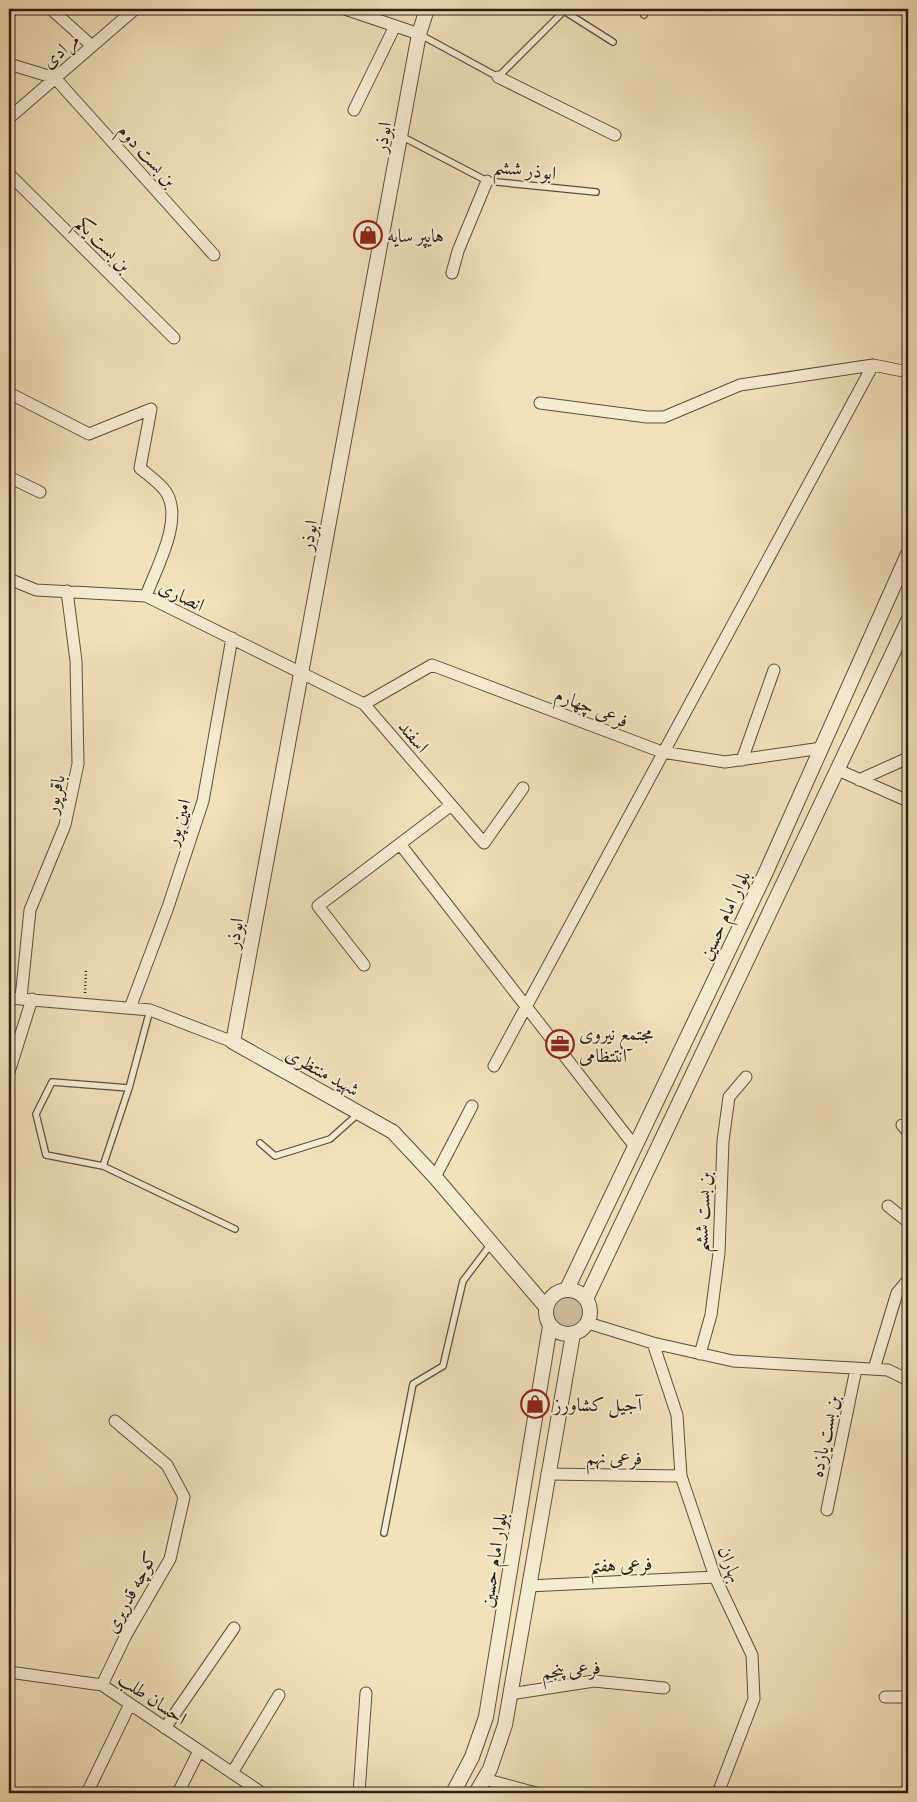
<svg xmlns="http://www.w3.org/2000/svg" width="917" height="1802" font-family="'Libre Bodoni',Amiri,serif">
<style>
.green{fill:#cfc19d;stroke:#7c7059}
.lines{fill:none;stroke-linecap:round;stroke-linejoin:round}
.service-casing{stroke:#5a4f3e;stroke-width:8}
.minor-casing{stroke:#5a4f3e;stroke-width:13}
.tertiary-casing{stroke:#5a4f3e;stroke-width:16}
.path{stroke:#281e15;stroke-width:2.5;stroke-dasharray:1 2.5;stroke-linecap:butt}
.service{stroke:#f6ecd2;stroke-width:5.5}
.minor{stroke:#f6ecd2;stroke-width:11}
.tertiary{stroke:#f6ecd2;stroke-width:14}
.labels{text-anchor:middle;stroke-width:4;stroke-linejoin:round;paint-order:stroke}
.street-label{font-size:19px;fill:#281e15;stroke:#f6ecd2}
.poi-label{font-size:19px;fill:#281e15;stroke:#f6ecd2;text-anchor:start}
</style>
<rect width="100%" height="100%" fill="#f1e2b9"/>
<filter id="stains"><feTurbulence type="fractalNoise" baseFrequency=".004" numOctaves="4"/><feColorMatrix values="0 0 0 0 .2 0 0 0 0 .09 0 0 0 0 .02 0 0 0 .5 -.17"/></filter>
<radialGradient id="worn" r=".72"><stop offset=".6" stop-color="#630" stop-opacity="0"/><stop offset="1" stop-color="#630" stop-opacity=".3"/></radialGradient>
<path class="green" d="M549 1312a19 19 0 1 1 38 0a19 19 0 1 1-38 0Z"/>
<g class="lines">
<defs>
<path id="service" d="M644,15L647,9
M419,34L498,77L564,11L613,42
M401,136L487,181L596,192
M129,1088L103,1166L46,1155L36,1114L52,1082L129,1088L150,1010
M260,1143L275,1156L330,1139L358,1114
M103,1166L235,1229
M384,1533L413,1384L443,1366L463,1281L491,1244"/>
<path id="minor" d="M51,9L92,46
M345,9L419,34
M9,64L55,78L214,255
M498,77L615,135
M354,110L395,26
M9,118L135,9
M9,174L174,338
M452,273L458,251L487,181
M9,393L89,434L151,409L140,468C148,475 160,483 166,492C184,520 156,568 146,596
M540,403L647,417H664L740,385L873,365L908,372
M9,477L40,492
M9,579L36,590L146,596L364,704L484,843L523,788
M364,704L432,665L662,752L725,762L822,748
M742,760L774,670
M838,770L908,801
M859,780L908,758
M400,844L636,1148
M364,965L318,906L450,806
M9,998L150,1010L233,1042
M21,998L30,910L65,825L78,764L76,661L67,591
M130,1008L168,907L203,801L232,638
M494,1066L873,365
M9,1072L32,999
M902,1125L908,1132
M435,1177L472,1106
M888,1206L908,1222
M588,1323L653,1343L733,1361L888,1370L908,1380
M653,1343L677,1415L681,1476L715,1577L752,1655L754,1699L718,1793
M700,1354L711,1315L719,1253L723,1141L729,1097L746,1077
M874,1369L897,1293L908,1280
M547,1474L681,1476
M827,1510L856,1369
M528,1586L715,1577
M9,1672L102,1685L262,1793
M102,1685L126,1635L170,1559L184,1497L167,1465L115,1421
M510,1694L594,1681L664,1688
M885,1697H908
M165,1728L234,1628
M232,1773L279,1695
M484,1779L536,1793
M87,1793L130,1704
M178,1793L199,1751
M359,1793L366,1693"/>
<path id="tertiary" d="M427,9L419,34L233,1042L393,1132L435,1177L546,1307
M567,1289L766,872L908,554
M546 1312a22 22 0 1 1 44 0a22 22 0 1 1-44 0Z
M586,1299L908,621
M453,1793L472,1757L486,1717L550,1326
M476,1793L490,1769L505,1725L573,1334"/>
</defs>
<use href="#service" class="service-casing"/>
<use href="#minor" class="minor-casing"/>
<use href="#tertiary" class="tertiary-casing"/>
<path class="path" d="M85,993L86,969"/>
<use href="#service" class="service"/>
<use href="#minor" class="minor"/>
<use href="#tertiary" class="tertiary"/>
</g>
<defs>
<symbol id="shop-ring" viewBox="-11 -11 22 22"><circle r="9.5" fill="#f6ecd2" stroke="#8f2418" stroke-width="1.5"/><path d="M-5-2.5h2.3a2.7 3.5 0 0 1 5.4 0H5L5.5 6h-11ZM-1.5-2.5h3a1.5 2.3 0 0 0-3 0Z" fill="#8f2418"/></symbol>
<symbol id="office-ring" viewBox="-11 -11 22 22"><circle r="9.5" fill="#f6ecd2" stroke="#8f2418" stroke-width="1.5"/><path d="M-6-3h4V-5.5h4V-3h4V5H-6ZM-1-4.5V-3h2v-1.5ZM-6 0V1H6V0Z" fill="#8f2418"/></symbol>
</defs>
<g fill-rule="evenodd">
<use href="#shop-ring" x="352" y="219" width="32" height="32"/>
<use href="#office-ring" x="544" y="1028" width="32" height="32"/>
<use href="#shop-ring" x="519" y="1388" width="32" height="32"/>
</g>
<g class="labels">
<g class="street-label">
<text transform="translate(60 50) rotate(-41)" y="7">مرادی</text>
<text transform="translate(382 137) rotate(-80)" y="7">ابوذر</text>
<text transform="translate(148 155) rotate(48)" y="7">بن بست دوم</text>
<text transform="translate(525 169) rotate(7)" y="7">ابوذر ششم</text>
<text transform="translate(104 244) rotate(45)" y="7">بن بست یکم</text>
<text transform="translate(308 535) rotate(-79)" y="7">ابوذر</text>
<text transform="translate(182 595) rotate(26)" y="7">انصاری</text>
<text transform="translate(592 707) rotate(22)" y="7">فرعی چهارم</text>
<text transform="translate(414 736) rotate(50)" y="7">اسفند</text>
<text transform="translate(54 794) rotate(-78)" y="7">باقرپور</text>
<text transform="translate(177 822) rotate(-73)" y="7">امین پور</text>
<text transform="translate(724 915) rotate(-65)" y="7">بلوار امام حسین</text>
<text transform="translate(234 933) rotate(-80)" y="7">ابوذر</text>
<text transform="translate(323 1071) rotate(29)" y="7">شهید منتظری</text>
<text transform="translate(702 1212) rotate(-87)" y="7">بن بست ششم</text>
<text transform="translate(824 1436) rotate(-78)" y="7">بن بست یازده</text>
<text transform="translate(614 1457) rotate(1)" y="7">فرعی نهم</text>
<text transform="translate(493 1560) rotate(-81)" y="7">بلوار امام حسین</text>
<text transform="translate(621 1564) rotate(-2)" y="7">فرعی هفتم</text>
<text transform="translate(731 1564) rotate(69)" y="7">بهاران</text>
<text transform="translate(130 1592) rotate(-62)" y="7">کوچه قدریری</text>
<text transform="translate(571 1669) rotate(-5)" y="7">فرعی پنجم</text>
<text transform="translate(153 1698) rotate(34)" y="7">احسان طلب</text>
</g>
<g class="poi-label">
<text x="387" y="242">هایپر‌ سایه</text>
<text x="579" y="1040">مجتمع نیروی<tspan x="579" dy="22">انتتظامی</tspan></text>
<text x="554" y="1411">آجیل کشاورز</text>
</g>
</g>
<rect width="917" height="1802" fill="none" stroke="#f1e2b9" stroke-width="30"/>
<rect x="10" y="10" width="897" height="1782" fill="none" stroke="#281e15" stroke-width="2.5"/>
<rect x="15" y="15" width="887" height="1772" fill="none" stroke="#281e15"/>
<rect width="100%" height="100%" filter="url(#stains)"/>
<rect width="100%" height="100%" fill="url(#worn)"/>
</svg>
